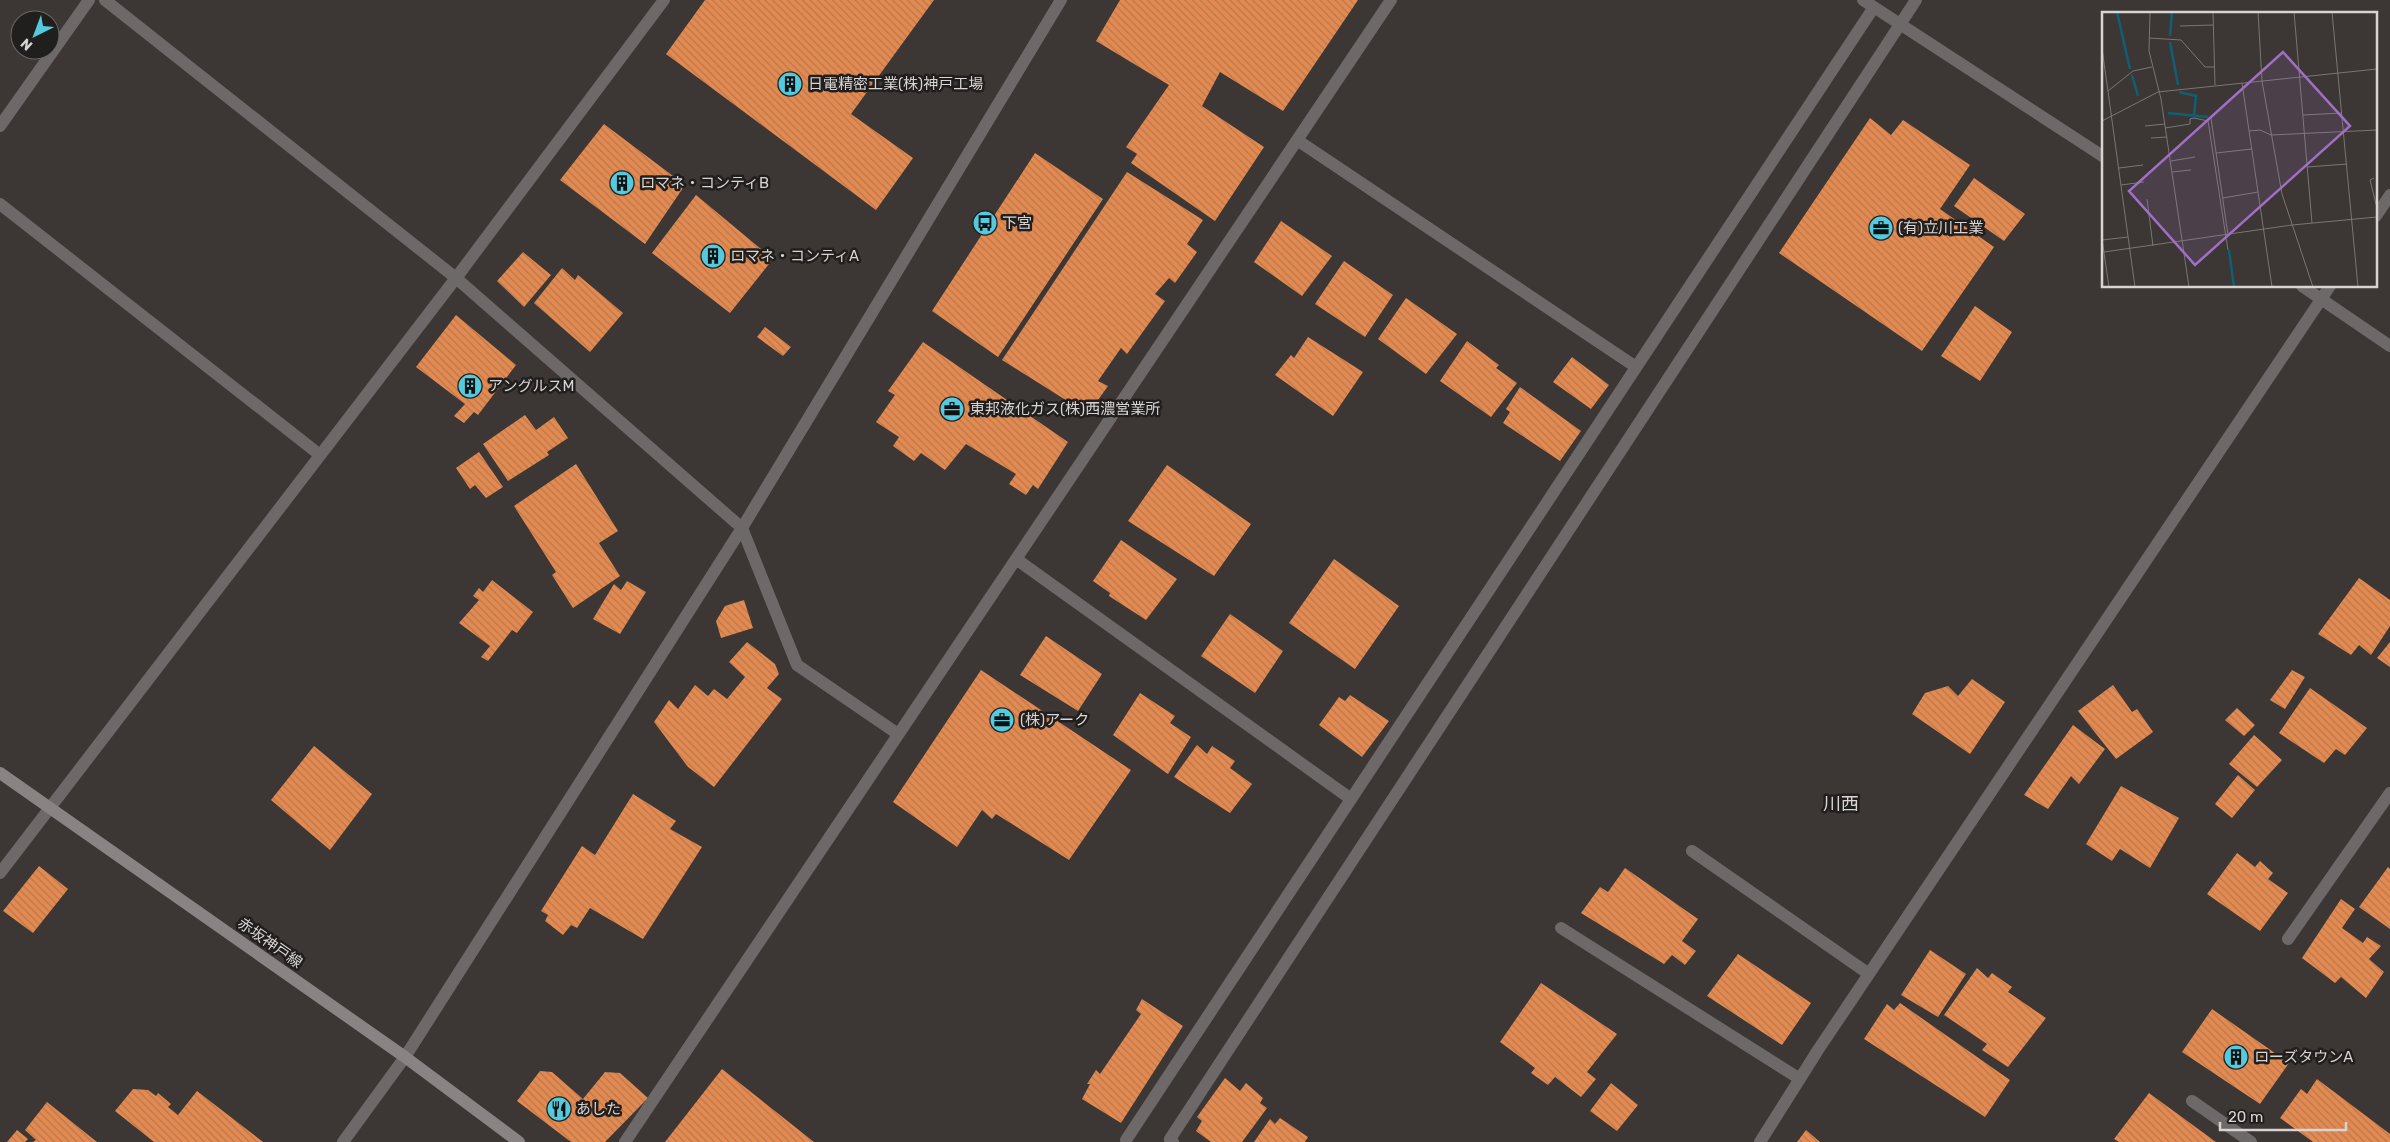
<svg xmlns="http://www.w3.org/2000/svg" width="2390" height="1142" font-family="Rubik,'Noto Sans JP',sans-serif">
<style>
.building{fill:url(#building-back-hatch)}
.lines{fill:none;stroke-linecap:round;stroke-linejoin:round}
.minor{stroke:#6c6968;stroke-width:12}
.tertiary{stroke:#6c6968;stroke-width:12}
.secondary{stroke:#898483;stroke-width:12}
.labels{text-anchor:middle;stroke-width:5;stroke-linejoin:round;paint-order:stroke}
.poi-label{font-size:15px;fill:#d8d4d3;stroke:#211f1d;text-anchor:start}
.street-label{font-size:15px;fill:#d8d4d3;stroke:#211f1d}
.quarter-label{font-size:18px;fill:#d8d4d3;stroke:#211f1d}
.inset-river{fill:none;stroke:#105f73;stroke-width:2.5}
.inset-road{fill:none;stroke:#7a7674;stroke-width:1}
.view{fill:#a06fc7;fill-opacity:0.15;stroke:#a06fc7;stroke-width:2.5}
.inset-edge{fill:none;stroke:#d8d4d3;stroke-width:2.5}
</style>
<defs>
<pattern id="building-back-hatch" width="6" height="6" patternUnits="userSpaceOnUse" patternTransform="scale(1.25)"><rect width="6" height="6" fill="#e28a51"/><path d="M-1 5l2 2M0 0l6 6M5-1l2 2" fill="none" stroke="#ba784c"/></pattern>
</defs>
<rect width="100%" height="100%" fill="#3c3734"/>
<path class="building" d="M705,0H934L851,114L913,158L876,210L666,54Z
M1120,0H1358L1283,111L1220,72L1202,106L1264,147L1215,221L1131,163L1137,154L1126,147L1169,85L1096,41Z
M1870,118L1891,135L1903,120L1970,165L1940,209L1994,247L1922,351L1779,253Z
M604,124L685,185L645,244L560,180Z
M1035,153L1103,199L998,357L932,311Z
M1127,172L1203,220L1187,244L1197,252L1175,283L1169,278L1155,294L1165,301L1127,354L1121,348L1098,381L1108,386L1088,414L1002,360Z
M1974,178L2025,214L2004,241L1954,206Z
M696,195L773,259L730,313L652,253Z
M1281,221L1332,256L1302,296L1254,262Z
M523,252L551,275L524,307L497,281Z
M1344,261L1393,295L1365,337L1315,304Z
M562,268L575,280L578,275L623,313L590,352L534,303Z
M1406,298L1457,334L1426,374L1378,339Z
M1975,306L2012,332L1980,381L1941,356Z
M456,315L516,365L478,415L474,412L464,423L454,416L465,404L416,367Z
M765,327L791,347L783,356L757,337Z
M1308,337L1363,372L1333,416L1275,375L1291,355L1294,358Z
M1467,341L1499,365L1496,368L1517,383L1491,417L1440,381Z
M923,342L1068,442L1038,489L1033,485L1026,495L1009,484L1016,474L966,444L945,470L921,453L914,461L893,446L899,437L876,422L895,395L888,391Z
M1572,357L1609,385L1591,409L1553,382Z
M1520,387L1581,431L1560,461L1503,423L1510,412L1506,409Z
M525,415L536,430L554,417L568,438L547,452L549,455L508,481L483,444Z
M479,452L503,487L486,498L475,485L470,489L456,468Z
M576,464L618,531L599,543L620,576L573,608L552,575L556,572L514,506Z
M1167,465L1251,524L1214,576L1128,521Z
M1121,540L1177,579L1146,620L1109,596L1110,593L1093,581Z
M1334,559L1399,606L1355,669L1289,623Z
M2359,578L2390,600V626L2371,655L2359,645L2351,655L2318,634Z
M492,580L533,612L517,633L512,630L488,661L481,657L490,646L459,623L479,600L473,596L479,588L483,592Z
M627,581L646,592L620,634L593,619L614,584L621,590Z
M744,600L753,628L721,638L716,621L725,606Z
M1230,614L1283,651L1255,693L1201,656Z
M1046,636L1102,674L1078,711L1020,675Z
M747,642L775,664L779,674L767,688L782,699L714,787L688,767L654,722L669,700L678,709L695,685L708,696L714,689L727,699L745,677L729,662Z
M2390,642V667L2377,658Z
M981,670L1131,770L1069,860L996,814L992,819L982,810L957,847L893,802Z
M2292,670L2305,677L2285,709L2270,700Z
M1972,679L2005,702L1970,754L1912,714L1925,693L1948,686L1958,696Z
M2113,685L2132,712L2137,709L2153,732L2116,759L2078,711Z
M2310,688L2367,728L2345,755L2336,749L2324,763L2279,733Z
M1140,693L1175,716L1170,723L1191,737L1168,774L1113,735Z
M1350,695L1389,721L1362,757L1319,725L1339,697L1345,701Z
M2237,708L2255,725L2244,736L2225,720Z
M2073,725L2105,749L2079,784L2071,776L2048,809L2024,795Z
M2254,735L2282,760L2257,787L2229,764Z
M1197,745L1207,754L1212,746L1235,761L1230,768L1252,784L1230,813L1174,777Z
M314,746L372,794L330,850L271,800Z
M2238,775L2255,790L2232,818L2215,804Z
M2121,786L2179,818L2150,868L2120,849L2112,861L2086,844Z
M633,794L676,821L670,829L702,847L643,939L590,908L577,928L571,925L563,935L545,921L548,915L541,911L582,846L595,855Z
M2237,853L2255,867L2260,861L2273,873L2268,879L2288,893L2260,931L2207,894Z
M39,866L68,889L33,933L3,911Z
M2388,867L2390,869V929L2359,907Z
M1625,868L1698,919L1682,941L1696,951L1685,965L1672,955L1664,964L1581,913L1600,887L1608,892Z
M2341,899L2355,909L2342,928L2363,943L2367,937L2381,946L2369,959L2384,972L2366,998L2341,977L2335,983L2302,958Z
M1930,950L1966,974L1938,1017L1901,995Z
M1738,954L1811,1003L1782,1045L1707,996Z
M1977,968L1988,978L1992,973L2012,987L2008,992L2046,1018L2008,1067L1982,1050L1987,1044L1944,1015Z
M1541,983L1617,1034L1587,1072L1596,1079L1581,1097L1555,1077L1548,1085L1531,1073L1535,1068L1500,1042Z
M1142,999L1183,1026L1121,1123L1082,1099L1090,1084H1087L1096,1070L1100,1074L1141,1014L1136,1010Z
M1900,1003L2010,1080L1985,1117L1864,1039L1887,1004L1894,1010Z
M2212,1009L2289,1063L2260,1104L2182,1052Z
M722,1069L814,1142H665Z
M540,1071L552,1072L583,1099L605,1072L620,1073L648,1098L605,1142H571L517,1101Z
M1225,1078L1240,1091L1246,1083L1263,1098L1260,1103L1267,1108L1242,1142H1211L1196,1131L1202,1121L1197,1117Z
M2317,1079L2390,1134V1142H2313L2280,1118L2301,1089L2307,1094Z
M1611,1083L1638,1105L1617,1131L1590,1111Z
M133,1089L148,1090L156,1096L158,1093L171,1104L168,1107L178,1115L197,1091L263,1142H154L115,1111Z
M2149,1093L2216,1142H2119L2114,1139Z
M47,1102L97,1142H33L36,1140L25,1130Z
M1280,1118L1308,1137L1305,1142H1254L1270,1119L1275,1124Z
M17,1130L28,1139L25,1142H7Z
M1806,1130L1820,1142H1797Z"/>
<g class="lines">
<path class="minor" d="M105,0L456,278L742,528L797,665L898,734
M1863,0L2104,157
M1297,140L1636,367
M0,204L320,455
M2376,216L2390,195
M2302,286L2390,346
M1016,559L1351,799
M1692,851L1869,974
M0,873L456,278L664,0
M1561,928L1800,1079
M2288,939L2390,793
M2192,1101L2251,1142
M1126,1140L1874,7
M625,1142L1391,0
M1173,1142L1170,1139L1916,0
M1760,1142L1818,1050L2330,286"/>
<path class="tertiary" d="M0,126L89,0
M343,1142L405,1057L742,528L1061,0"/>
<path class="secondary" d="M0,773L405,1057L519,1142"/>
</g>
<defs>
<symbol id="building-disc" viewBox="-11 -11 22 22"><circle r="9.5" fill="#54cade" stroke="#211f1d"/><path d="M-4-6H4V6H1V3H-1V6H-4ZM-2.5-4.3h1.7v1.8h-1.7ZM.8-4.3h1.7v1.8H.8ZM-2.5-1h1.7V.8h-1.7ZM.8-1h1.7V.8H.8Z" fill="#111"/></symbol>
<symbol id="bus-disc" viewBox="-11 -11 22 22"><circle r="9.5" fill="#54cade" stroke="#211f1d"/><path d="M-5-6H5V4H4V6H2V4H-2V6H-4V4H-5ZM-3.5-4V0h7V-4ZM-3.5 1.2v1.5H-2V1.2ZM2 1.2v1.5H3.5V1.2Z" fill="#111"/></symbol>
<symbol id="office-disc" viewBox="-11 -11 22 22"><circle r="9.5" fill="#54cade" stroke="#211f1d"/><path d="M-6-3h4V-5.5h4V-3h4V5H-6ZM-1-4.5V-3h2v-1.5ZM-6 0V1H6V0Z" fill="#111"/></symbol>
<symbol id="restaurant-disc" viewBox="-11 -11 22 22"><circle r="9.5" fill="#54cade" stroke="#211f1d"/><path d="M-5-6h1v4h1v-4h1v4h1v-4h1v5L-1.5 .5V6h-2V.5L-5-1ZM5-6V6H3V1.5H1.5Q1.5-4 5-6Z" fill="#111"/></symbol>
</defs>
<g fill-rule="evenodd">
<use href="#building-disc" x="776" y="70" width="28" height="28"/>
<use href="#building-disc" x="608" y="169" width="28" height="28"/>
<use href="#bus-disc" x="971" y="209" width="28" height="28"/>
<use href="#office-disc" x="1867" y="214" width="28" height="28"/>
<use href="#building-disc" x="699" y="242" width="28" height="28"/>
<use href="#building-disc" x="456" y="372" width="28" height="28"/>
<use href="#office-disc" x="938" y="395" width="28" height="28"/>
<use href="#office-disc" x="988" y="706" width="28" height="28"/>
<use href="#building-disc" x="2222" y="1043" width="28" height="28"/>
<use href="#restaurant-disc" x="545" y="1095" width="28" height="28"/>
</g>
<g class="labels">
<g class="poi-label">
<text x="808" y="89">日電精密工業(株)神戸工場</text>
<text x="640" y="188">ロマネ・コンティB</text>
<text x="1002" y="228">下宮</text>
<text x="1898" y="233">(有)立川工業</text>
<text x="730" y="261">ロマネ・コンティA</text>
<text x="488" y="391">アングルスM</text>
<text x="970" y="414">東邦液化ガス(株)西濃営業所</text>
<text x="1020" y="725">(株)アーク</text>
<text x="2254" y="1062">ローズタウンA</text>
<text x="576" y="1114">あした</text>
</g>
<g class="street-label">
<text transform="translate(270 943) rotate(35)" y="5">赤坂神戸線</text>
</g>
<g class="quarter-label">
<text x="1841" y="810">川西</text>
</g>
</g>
<g transform="translate(2102 12)">
<rect width="275" height="275" fill="#3c3734"/>
<path class="inset-river" d="M15,0L28,57M68,24L70,0M68,30L76,73M30,63L36,84M77,80L94,84L92,104M66,101L106,105M127,238L132,275"/>
<path class="inset-road" d="M48,0L47,39L59,87L87,275M111,0L113,73M156,0L160,69L180,182L211,275M192,0L210,211M230,0L256,275M78,14L111,13M47,26L79,28L103,55H112M0,36L33,275M140,71L170,275M6,79L31,59L50,55M201,103L240,101M109,106L126,223M0,109L56,80L275,57M43,114L63,112M63,116L88,112V107L92,106L106,109L126,238M147,119L158,118L169,123L275,118M49,126L65,125M114,141L150,137M69,149L93,145M205,155L245,152M17,156L41,153M70,160L89,158M272,166L268,168L275,196M19,173L42,170M121,186L156,180M45,187L51,234M0,227L7,275M0,228L26,225M2,240L190,213L275,205"/>
<path class="view" d="M181,40L248,114L93,253L27,179Z"/>
<rect width="275" height="275" class="inset-edge"/>
</g>
<g transform="translate(35 35) rotate(222)"><circle r="24" fill="#211f1d" stroke="#6a6766"/>
<path d="M0-4L9 19L0 12L-9 19Z" fill="#54cade"/>
<text y="-8" font-size="14" font-weight="bold" text-anchor="middle" fill="#d8d4d3">N</text>
</g>
<path d="M2220 1122v8h126v-8" fill="none" stroke="#d8d4d3" stroke-width="2.5"/>
<text x="2228" y="1122" font-size="15" fill="#d8d4d3" stroke="#211f1d" stroke-width="4" paint-order="stroke">20 m</text>
</svg>
